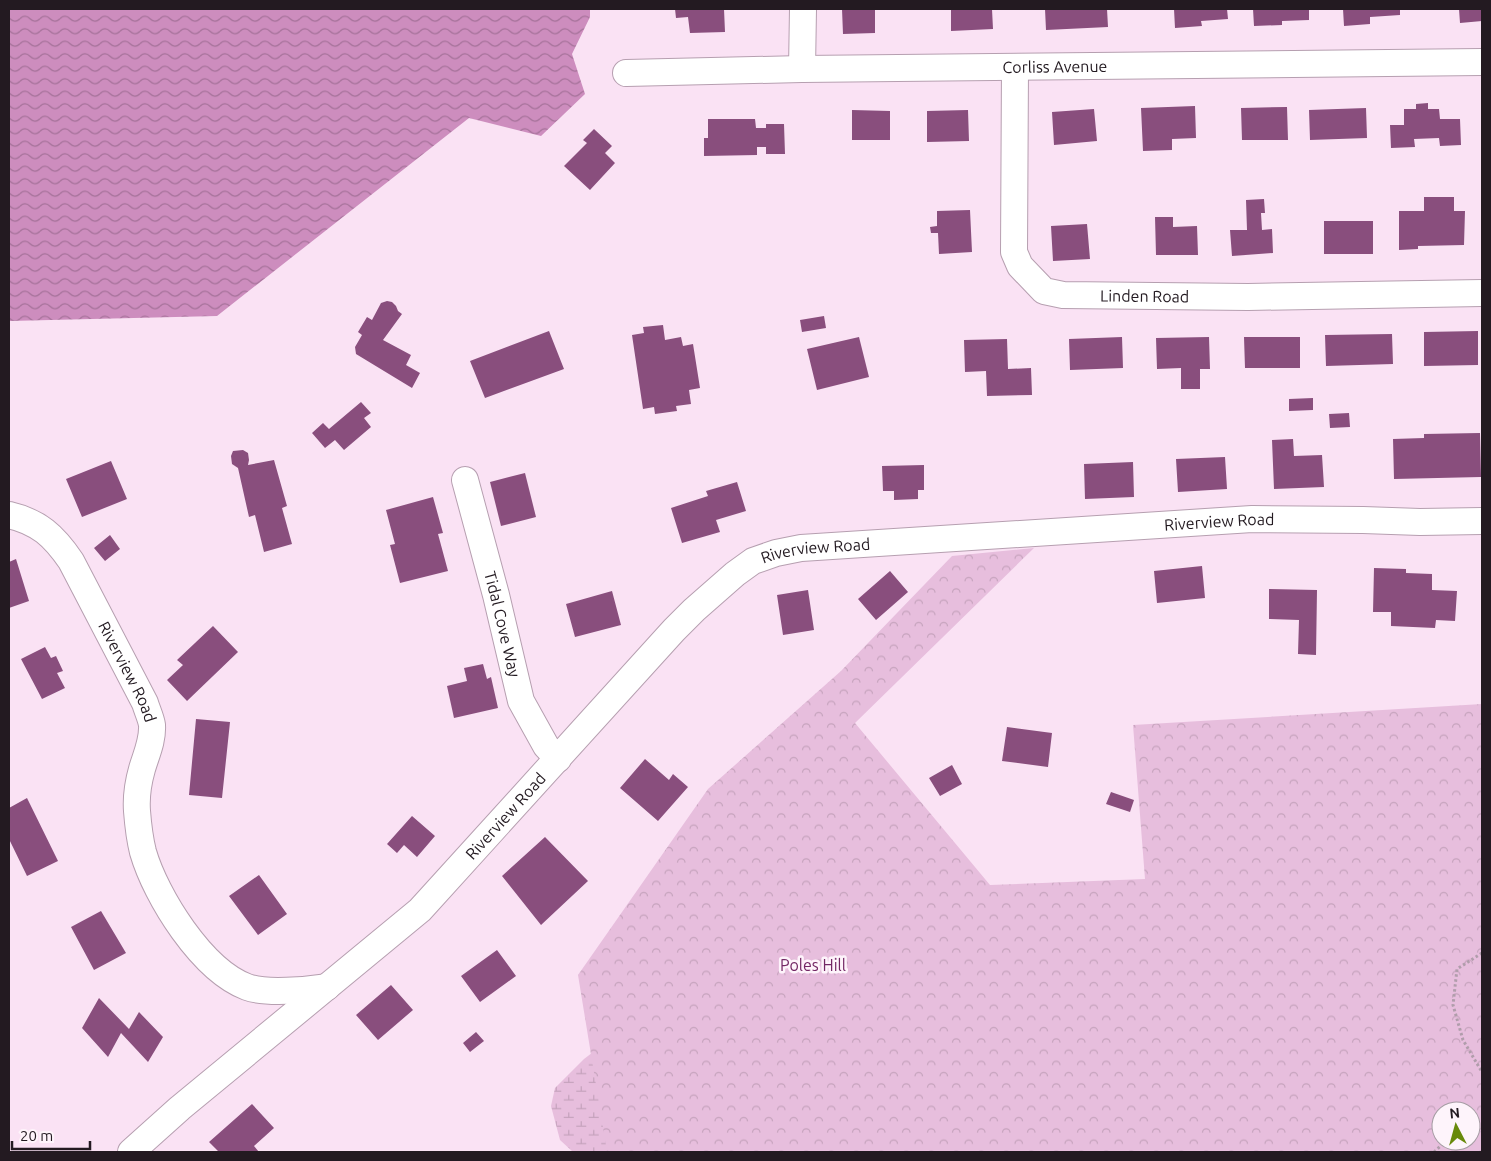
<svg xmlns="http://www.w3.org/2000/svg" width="1491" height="1161" font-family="Ubuntu,sans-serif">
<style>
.wetland{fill:url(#wetland-marsh)}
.park{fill:url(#park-crowns);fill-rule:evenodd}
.water{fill:url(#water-waves)}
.building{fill:#894e7d}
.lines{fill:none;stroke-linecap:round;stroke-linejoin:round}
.minor-casing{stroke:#b69fb0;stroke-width:28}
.path{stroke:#b09dab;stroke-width:3;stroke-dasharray:2.5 2.5;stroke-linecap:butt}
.minor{stroke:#fff;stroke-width:26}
.labels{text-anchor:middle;stroke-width:5;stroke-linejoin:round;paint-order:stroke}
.street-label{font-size:16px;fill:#231a21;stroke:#fef4fb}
.park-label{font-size:16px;fill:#732765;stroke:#fef4fb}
</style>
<defs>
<pattern id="wetland-marsh" width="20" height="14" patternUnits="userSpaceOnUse" patternTransform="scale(1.25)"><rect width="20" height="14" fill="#e7bedd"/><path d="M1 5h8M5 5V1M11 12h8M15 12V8" fill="none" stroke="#c6a3bd"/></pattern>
<pattern id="park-crowns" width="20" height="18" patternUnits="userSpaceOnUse" patternTransform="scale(1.25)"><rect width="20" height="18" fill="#e7bedd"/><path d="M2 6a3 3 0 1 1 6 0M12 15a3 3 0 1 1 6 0" fill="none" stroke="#c6a3bd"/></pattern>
<pattern id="water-waves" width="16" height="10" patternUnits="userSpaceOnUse" patternTransform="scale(1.25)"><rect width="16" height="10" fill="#cd8dbe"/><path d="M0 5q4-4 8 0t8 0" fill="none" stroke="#a6729a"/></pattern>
</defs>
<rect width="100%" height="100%" fill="#fae2f4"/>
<path class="wetland" d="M601,1046L706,1152H573L560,1140L551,1106L555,1088L584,1059Z"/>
<path class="park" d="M1034,548L855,723L990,885L1145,879L1133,725L1482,704V1152H607L578,975L708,789L841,671L952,556ZM1441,1111H1471V1141H1441Z"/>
<path class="water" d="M9,9H590V17L572,54L585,94L541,136L469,118L217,316L9,321Z"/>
<path class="building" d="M675,9H724L725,32L690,33L688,17L676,18Z
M842,9H875V33L843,34Z
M951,9H992L993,29L951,31Z
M1045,9H1107L1108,27L1046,30Z
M1174,9H1227L1228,19L1201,21L1202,26L1175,28Z
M1253,9H1309V20L1282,21V25L1254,26Z
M1343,9H1400V15L1370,17V24L1344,26Z
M1459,9H1482V21L1460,23Z
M1428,103V109H1439L1440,119H1460L1461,145L1440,146L1439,138L1414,139L1415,147L1391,148L1390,125H1404V109H1416V104Z
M1195,106L1196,138L1172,139V150L1143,151L1141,108Z
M1287,107L1288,140H1242L1241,108Z
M1366,108L1367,138L1310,140L1309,110Z
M1094,109L1097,141L1054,145L1052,112Z
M852,110L890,111V140H852Z
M968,110L969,141L927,142V111Z
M708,119H755L756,128H766V124H784L785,154H766V147H757V155L704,156V138H708Z
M594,129L612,146L605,153L615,163L590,190L564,166L587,143L583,140Z
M1424,197H1454V211H1465L1464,245L1418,246V249L1399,250V211H1424Z
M1264,199L1265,213H1261L1262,230L1272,229L1273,253L1232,256L1230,230H1247L1246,200Z
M970,210L972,252L939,254L938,233H931L930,227L937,226V211Z
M1155,217H1173V227L1197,226L1198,255H1156Z
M1324,221H1373V254H1324Z
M1087,224L1090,259L1053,261L1051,226Z
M387,301L392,302L396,306L398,311L402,314L383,340L411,355L406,365L420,373L412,388L356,354L355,347L362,335L358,332L367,317L372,320L381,303Z
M824,316L826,328L802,332L800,320Z
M663,325L665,340L681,337L683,346L693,344L700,388L689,390L691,404L676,406L677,411L655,414L654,407L643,409L632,335L644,333L643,327Z
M549,331L564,369L485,398L470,361Z
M1478,331V365L1424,366V332Z
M1392,334L1393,364L1326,366L1325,335Z
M859,337L869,377L817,390L807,349Z
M1122,337L1123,368L1070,370L1069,339Z
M1209,337L1210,369H1200V389H1181V368L1157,369L1156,338Z
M1244,337H1300V368H1245Z
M1007,339L1008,369L1031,368L1032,395L987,396L986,371L965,372L964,340Z
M1313,398V410L1289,411V399Z
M361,402L371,413L364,418L371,427L344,450L335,440L325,448L312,433L323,423L329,429Z
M1349,413L1350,427L1330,428L1329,414Z
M1480,433L1481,477L1394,479L1393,439L1424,438V434Z
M1293,439L1294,456L1322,455L1324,487L1274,489L1272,440Z
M243,450L248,453L249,460L248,465L274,460L287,506L282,508L292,544L264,552L255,515L249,517L238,468L232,464L231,456L233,451Z
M1225,457L1227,489L1178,492L1176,459Z
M111,461L127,499L82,517L66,479Z
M1133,462L1134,497L1085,499L1084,464Z
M924,465V490H918V499L894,500V491H883L882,466Z
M525,473L536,517L501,526L490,482Z
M737,482L746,511L716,520L720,532L682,543L671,508L708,496L706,491Z
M433,497L443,533L438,534L448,571L400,583L390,545L395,544L386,510Z
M110,535L120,549L105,561L94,548Z
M16,559L29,601L9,608V562Z
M1202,566L1205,598L1157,603L1154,571Z
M1374,568L1406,569V573L1432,574V590L1457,591L1455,621L1436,620L1435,628L1391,626V612H1373Z
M890,571L908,592L876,620L858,599Z
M1269,589L1317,590L1316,655L1298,654L1299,620L1269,619Z
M808,590L814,630L783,635L777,595Z
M612,591L621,625L575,637L566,604Z
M213,626L238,652L187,701L167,680L183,665L177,660Z
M45,647L51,658L56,656L63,671L57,673L65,688L42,699L21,659Z
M483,664L487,679L491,677L498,708L454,718L447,686L467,681L464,668Z
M196,719L230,722L222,798L189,795Z
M1007,727L1052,733L1048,767L1002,761Z
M645,759L669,780L673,774L688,787L658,821L620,788Z
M952,765L962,784L940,796L929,778Z
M1111,792L1134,800L1130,812L1106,804Z
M27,798L58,861L27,876L9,839V808Z
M412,816L435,836L417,857L404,845L397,853L387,844Z
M545,837L588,881L541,925L502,876Z
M259,875L287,914L258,935L229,896Z
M101,911L126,953L94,970L71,927Z
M497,950L516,976L480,1002L461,976Z
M391,985L413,1010L378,1040L356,1015Z
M99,998L129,1029L139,1012L163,1037L148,1062L121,1033L108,1057L82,1028Z
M476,1032L484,1041L470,1052L463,1043Z
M252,1104L274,1128L254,1146L259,1152H219L209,1142Z"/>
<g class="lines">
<defs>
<g id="minor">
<path id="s1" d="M1015,67L1014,252L1020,266L1044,291L1063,295L1248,297L1482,293"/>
<path d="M802,69L803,9"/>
<path id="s2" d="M626,73L802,69L1482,62"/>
<path id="s3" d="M465,480L496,595L521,701L546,746L558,759"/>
<path id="s4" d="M9,515C39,522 54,536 71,561L145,703C147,710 151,718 152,725C153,741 146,755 142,769C138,783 136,797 137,811C138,824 140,840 143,852C156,897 202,970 247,987C266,994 307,990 327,987"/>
<path id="s5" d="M131,1152L180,1108L420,910L674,630L694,610L735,574L753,561L776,553L801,548L1252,519L1363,520L1420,522L1482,521"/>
</g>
</defs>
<use href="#minor" class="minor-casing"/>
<path class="path" d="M1482,953L1457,969L1453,1005L1463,1040L1482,1072
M1471,1134L1482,1132
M1434,1152L1446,1141"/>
<use href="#minor" class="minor"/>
</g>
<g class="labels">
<g class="street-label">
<text dy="6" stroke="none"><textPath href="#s2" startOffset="429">Corliss Avenue</textPath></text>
<text dy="6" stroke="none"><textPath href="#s1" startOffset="336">Linden Road</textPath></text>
<text dy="6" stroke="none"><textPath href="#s5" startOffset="1329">Riverview Road</textPath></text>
<text dy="6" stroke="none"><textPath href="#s5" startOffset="924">Riverview Road</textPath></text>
<text dy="6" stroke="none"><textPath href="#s3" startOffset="149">Tidal Cove Way</textPath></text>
<text dy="6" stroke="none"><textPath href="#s4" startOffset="204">Riverview Road</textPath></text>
<text dy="6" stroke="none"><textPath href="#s5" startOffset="504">Riverview Road</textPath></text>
</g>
<g class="park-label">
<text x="813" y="971">Poles Hill</text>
</g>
</g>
<rect width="1491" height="1161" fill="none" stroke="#231a21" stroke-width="20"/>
<g transform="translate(1456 1126) rotate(354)"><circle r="24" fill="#fef4fb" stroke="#a69da4"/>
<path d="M0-4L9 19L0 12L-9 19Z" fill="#68890b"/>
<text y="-8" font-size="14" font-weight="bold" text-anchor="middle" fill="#231a21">N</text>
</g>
<path d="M12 1141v8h78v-8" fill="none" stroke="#231a21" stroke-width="2.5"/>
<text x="20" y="1141" font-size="15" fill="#231a21" stroke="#fef4fb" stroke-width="4" paint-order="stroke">20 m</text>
</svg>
